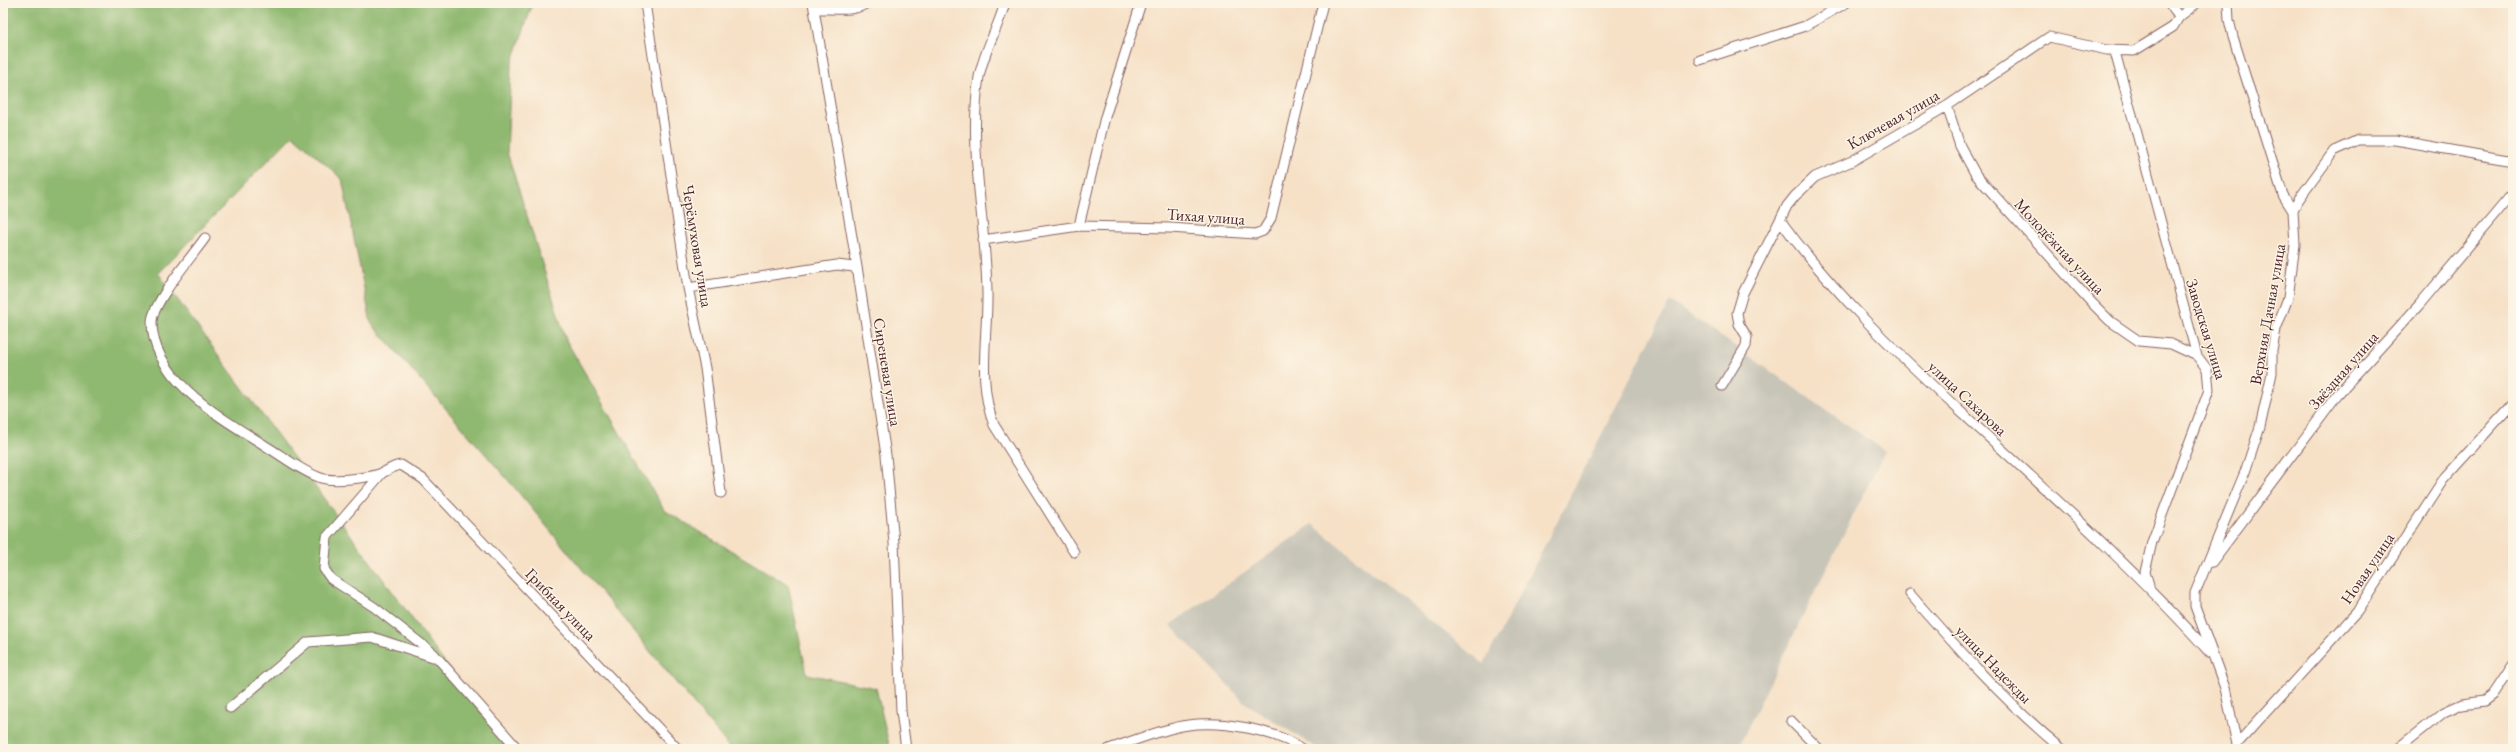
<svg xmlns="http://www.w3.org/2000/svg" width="2516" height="752" font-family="'EB Garamond',serif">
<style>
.industrial{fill:#c7c5b8}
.forest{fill:#8fb86f;stroke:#6c6c4d}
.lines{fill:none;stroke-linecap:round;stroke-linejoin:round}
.minor-casing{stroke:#866362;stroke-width:11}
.minor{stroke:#fff;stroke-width:9}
.labels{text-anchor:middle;stroke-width:3;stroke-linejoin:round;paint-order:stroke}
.street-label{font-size:16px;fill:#4a1f2b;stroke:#fcf5e5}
</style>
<rect width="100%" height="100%" fill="#fcf5e5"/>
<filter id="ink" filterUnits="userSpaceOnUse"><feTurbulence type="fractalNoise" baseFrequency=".025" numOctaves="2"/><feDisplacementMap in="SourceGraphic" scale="8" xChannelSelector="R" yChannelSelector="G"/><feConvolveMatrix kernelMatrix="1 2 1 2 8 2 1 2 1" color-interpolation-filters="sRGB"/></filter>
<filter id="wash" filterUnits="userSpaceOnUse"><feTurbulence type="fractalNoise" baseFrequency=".012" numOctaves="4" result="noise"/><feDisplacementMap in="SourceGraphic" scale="16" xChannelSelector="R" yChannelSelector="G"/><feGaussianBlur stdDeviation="0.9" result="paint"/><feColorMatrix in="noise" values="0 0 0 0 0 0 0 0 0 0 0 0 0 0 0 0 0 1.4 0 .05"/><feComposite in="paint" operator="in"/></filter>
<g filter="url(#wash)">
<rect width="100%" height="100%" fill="#f6e1c7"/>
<path class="industrial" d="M1670,301L1885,451L1737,749H1318L1244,702L1170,625L1312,524L1484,664Z"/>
<path class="forest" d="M3,3H533L511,66L507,152L566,340L664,510L788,585L807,674L876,688L890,749H731L514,487L371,323L342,179L293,135L158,273L508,749H3Z"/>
</g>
<g filter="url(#ink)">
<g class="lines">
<defs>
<path id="minor" d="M645,3L688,288L705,368L721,493
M813,3L858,273L886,455L894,543L901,711L906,749
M1005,3C998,28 984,51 979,77C968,149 986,221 987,292C988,336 977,382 994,425L1074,552
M2228,3L2229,20L2233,37L2283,195L2293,211
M814,9C832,8 853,13 867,3
M2179,17L2197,3
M2115,52L2197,356L2207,369L2209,390L2152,542L2145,572L2149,586
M1700,60L1805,26L1846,3
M1947,106L1960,146L1976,175L2091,302L2110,321L2139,341L2171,344L2197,356
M1780,220C1833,293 1895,351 1961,412C2046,490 2133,567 2210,653
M1079,226L1105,117L1141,3
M205,238C193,255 152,303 152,322C152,381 225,420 269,448C285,458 303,472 321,478C334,482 372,478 384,472C390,469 394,466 401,465L423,479L678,749
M983,240L1079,226L1170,228L1255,234L1263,231L1271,218L1323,3
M688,288L837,265L854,267L858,273
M1722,386L1746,346L1747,337L1739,324L1737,313L1743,293L1787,206L1795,196L1815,177L1852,161L1947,106L2049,37L2107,50L2134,51L2173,27L2179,17L2169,3
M383,472L327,537L324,569L331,579L374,607L433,653L518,749
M2212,562L2337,395L2419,305L2513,193
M1910,594C1957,648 2006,703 2062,749
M230,708L308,642L372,637L433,657
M1791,721L1819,749
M2237,744L2357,612L2443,480L2513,403
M1109,749C1134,741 1161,729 1188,725C1222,720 1274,730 1303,749
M2238,749L2225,688L2195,606V593L2245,472L2260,427L2272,373V351L2276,329L2288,298L2295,245L2293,211L2299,199L2334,151L2358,140H2395L2513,161
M2398,749L2444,712L2462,704L2485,701L2493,695L2513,665"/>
</defs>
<use href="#minor" class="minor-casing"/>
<use href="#minor" class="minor"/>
</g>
</g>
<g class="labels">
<g class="street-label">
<text transform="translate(1893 119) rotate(-30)" y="6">Ключевая улица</text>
<text transform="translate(1206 216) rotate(4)" y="6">Тихая улица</text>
<text transform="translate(698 246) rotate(81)" y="6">Черёмуховая улица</text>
<text transform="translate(2060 246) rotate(47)" y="6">Молодёжная улица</text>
<text transform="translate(2267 314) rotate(-80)" y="6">Верхняя Дачная улица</text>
<text transform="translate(2207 329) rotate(73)" y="6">Заводская улица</text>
<text transform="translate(2343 370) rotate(-49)" y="6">Звёздная улица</text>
<text transform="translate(888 372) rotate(81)" y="6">Сиреневая улица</text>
<text transform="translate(1968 398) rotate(43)" y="6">улица Сахарова</text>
<text transform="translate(2367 568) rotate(-56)" y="6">Новая улица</text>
<text transform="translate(561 604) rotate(46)" y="6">Грибная улица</text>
<text transform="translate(1994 664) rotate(46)" y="6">улица Надежды</text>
</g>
</g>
<rect width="2516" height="752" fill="none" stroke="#fcf5e5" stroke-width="16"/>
</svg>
